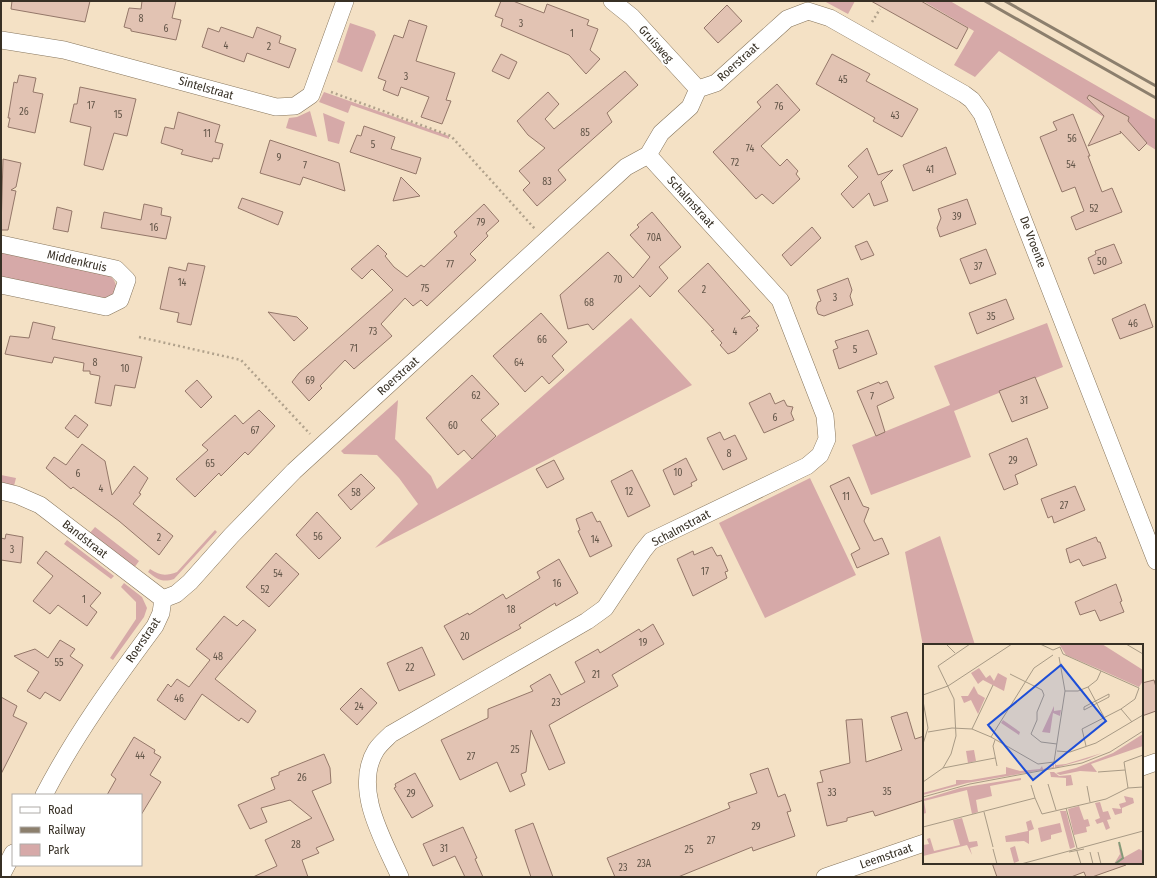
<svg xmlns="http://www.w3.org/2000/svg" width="1157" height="878" font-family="'Fira Sans Condensed',sans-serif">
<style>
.green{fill:#d6a9a8}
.building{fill:#e2c3b3;stroke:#947769}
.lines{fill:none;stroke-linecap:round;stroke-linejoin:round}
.minor-casing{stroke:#86755c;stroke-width:18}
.path{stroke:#b1a28c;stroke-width:2.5;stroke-dasharray:2 3;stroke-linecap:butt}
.minor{stroke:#fff;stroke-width:17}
.rail{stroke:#8c7f6d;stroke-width:3}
.labels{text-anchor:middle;stroke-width:4;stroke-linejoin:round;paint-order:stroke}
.number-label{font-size:10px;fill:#625548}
.street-label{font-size:12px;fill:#373025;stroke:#fff}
.inset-river{fill:none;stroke:#849a78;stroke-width:2}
.inset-road{fill:none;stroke:#a89a85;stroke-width:1}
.view{fill:#1d4ed8;fill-opacity:0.15;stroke:#1d4ed8;stroke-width:2}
.inset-edge{fill:none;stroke:#373025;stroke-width:2}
</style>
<rect width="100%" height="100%" fill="#f4e1c5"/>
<path class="green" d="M824,1H855L848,14Z
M923,1H950L1156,120V150L999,51L975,77L954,65L974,31Z
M350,23L374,31L376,35L362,72L337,62Z
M324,92L449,136V139L351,105L348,113L319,102Z
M310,111L317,137L286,128L289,118L297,117Z
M323,113L345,122L339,144L328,141Z
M1,251L106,273C121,282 120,299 101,298L1,277Z
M631,318L692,385L375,548L418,504L399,478L377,455L344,454L341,451L398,400L395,439L431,476L437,489Z
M1047,323L1063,367L954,411L971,457L871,495L852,445L950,405L934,366Z
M1,475L16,478L14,486L1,483Z
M810,478L856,575L765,618L719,523Z
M95,527L139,561L134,568L89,534Z
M215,530L217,532L174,579C162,583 157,579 148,572L150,569C160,576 166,576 177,572Z
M940,536L975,645H924V651L905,552Z
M67,540L114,576L111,579L64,544Z
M124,583L142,597L147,608L144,617L113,660L110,658L136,619V602L121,587Z"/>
<path class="building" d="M12,1H90L85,22L11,9Z
M142,1H176L172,18L181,20L176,40L131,31V29L124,27L129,8L141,9Z
M501,1H513L544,13L547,4L589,20L587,25L598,29L590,50L600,59L586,74L569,55L501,26L503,19L495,16Z
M871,1H921L968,28L957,49Z
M727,5L742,21L718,43L704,28Z
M409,20L427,26L416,61L455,73L446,100L451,101L442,124L421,117L429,97L401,87L398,96L383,90L386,81L378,78L394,35L403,38Z
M221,27L253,38L257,27L281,36L279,43L296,49L289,68L247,53L244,62L202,47L208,28L219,32Z
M501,54L517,62L509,79L492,71Z
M832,54L870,74L866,81L918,109L902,137L873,121L875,118L816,84Z
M625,71L638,85L607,113L612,122L558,170L566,180L537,206L523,190L530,183L519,171L545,148L528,135L517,121L548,92L559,104L545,119L554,129Z
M19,75L36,78L33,92L43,94L35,133L8,127L10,118H8L14,82L17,83Z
M777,84L800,110L761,146L780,166L787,159L798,171L796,174L800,179L773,204L762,194L756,199L713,152L761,107L757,102Z
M80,87L136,99L127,136L114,133L103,170L84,165L91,127L70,122L74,104H77Z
M1089,95L1129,117L1128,121L1147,143L1139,151L1120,131L1121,133L1088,146L1104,116L1087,98Z
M178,112L220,125L215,142L223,144L219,159L213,158L212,162L181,154L183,150L161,143L165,127L174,129Z
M1073,114L1090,156H1088L1102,192L1112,188L1122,212L1076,230L1071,217L1084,211L1075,187L1062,192L1040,137L1057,130L1053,122Z
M364,126L395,137L391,149L421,158L416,174L350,152L357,135L361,136Z
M270,140L339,163L345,191L303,177L300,185L260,173Z
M946,147L956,174L913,191L903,165Z
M867,148L878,175L893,170L881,182L888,201L874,206L869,193L853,208L841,194L858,177L848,166Z
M3,159L21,163L16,187L11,190L16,191L8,230H1Z
M401,177L420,196L393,201Z
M242,198L283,212L278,225L238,208Z
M967,199L976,224L940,237L937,228L941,218L938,209Z
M144,204L162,208L161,215L171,217L166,239L101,228L104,212L141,220Z
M484,204L499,221L486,233L488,236L470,254L476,260L427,306L421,300L413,306L405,298L381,324L392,336L354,369L345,360L320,386L322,388L309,401L292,382L299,373L393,290L372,269L362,279L351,269L378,245L387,254L385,256L394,267L407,277L421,265L424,267L457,236L454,232Z
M57,207L72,211L68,232L53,229Z
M652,212L681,247L659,267L668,278L650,297L639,285L640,286L593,330L588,324L568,329L560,295L608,252L633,278L650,257L630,235L639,227L637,225Z
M812,227L821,238L791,266L782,255Z
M867,241L874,255L861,260L855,246Z
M1114,244L1122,263L1094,274L1088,258L1096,254L1095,251Z
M986,249L996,274L970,284L960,259Z
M188,263L205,266L191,325L177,322L179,313L160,309L169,267L186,271Z
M708,263L750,311L741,319L750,316L759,326L756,328L758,330L735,351L728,354L720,345L722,343L711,331L714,330L678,291Z
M848,278L852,290L850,296L853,305L824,316L818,314L816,308L818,302L821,301L817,290Z
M1006,299L1014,319L977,334L969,313Z
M1145,304L1153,327L1120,339L1112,319Z
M268,312L297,317L308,328L294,341Z
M541,313L567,342L552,356L564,370L549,384L542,376L525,392L493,356Z
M33,322L55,327L52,339L142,357L135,388L115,385L111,406L95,403L100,376L90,374V371H83L84,363L54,357L52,363L5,354L10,336L29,338Z
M868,330L877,354L839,369L833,350L838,348L835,341Z
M472,375L499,404L481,420L496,436L472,459L464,450L458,455L426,418Z
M1035,377L1048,408L1012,422L999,391Z
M197,380L212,397L201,408L185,391Z
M887,381L894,398L877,406L885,432L876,436L857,391L879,382L880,384Z
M770,393L775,404L784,400L787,406L793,407L791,413L794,420L764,433L749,403Z
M259,410L275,426L248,455L245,452L221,476L219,473L195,497L176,479L208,450L202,445L235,415L243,424Z
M75,415L88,425L78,438L65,428Z
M720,432L724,440L735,435L747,459L723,470L707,438Z
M1027,438L1037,465L1015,475L1018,484L1004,490L989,454Z
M82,444L105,461L112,495L134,466L148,478L139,493L141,494L133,504L173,536L159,555L119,521L73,487L71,489L46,468L54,457L66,465Z
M686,458L697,480L691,483L692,486L674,495L663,470Z
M554,460L564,479L547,488L536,469Z
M632,470L650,506L628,517L611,481Z
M361,474L375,488L351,510L338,495Z
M849,477L863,506L869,508L864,521L874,541L882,538L889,554L857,568L851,554L860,549L830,486Z
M1075,486L1085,510L1054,523L1052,516L1048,518L1041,499Z
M317,512L341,538L319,559L296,535Z
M592,512L597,522L600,521L612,546L590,557L578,531L580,530L576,519Z
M6,534L23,537L21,563L1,560V538L5,539Z
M1096,537L1098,542H1100L1106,558L1083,566L1079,559L1070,563L1066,549Z
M712,547L717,556L721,555L728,571L725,572L727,578L693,596L677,559L693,551L694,555Z
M46,551L101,593L90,606L97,612L87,626L58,605L50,614L33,601L53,576L37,563Z
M276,553L299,574L269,607L246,587Z
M559,559L578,593L556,606L555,603L519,625L521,628L463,660L444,626L468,613L469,615L503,594L506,599L540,578L537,572Z
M1116,584L1122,601L1120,602L1124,612L1100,621L1095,610L1080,615L1075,602Z
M224,616L237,626L243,620L256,630L215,679L256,711L248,723L241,718L239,721L202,694L185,720L157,700L168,684L171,687L177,679L189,687L210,660L196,649Z
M653,624L664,644L612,675L618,686L549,725L565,763L549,770L531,730L526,772L521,774L525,785L510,792L497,762L460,780L441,740L488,718V709L533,691L530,686L550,674L561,695L585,682L575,662L598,649L600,653L639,629L641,632Z
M60,640L75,649L70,656L83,665L60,701L45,692L40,699L27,691L39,672L14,656L35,649L48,658Z
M422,647L435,675L399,691L387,663Z
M1154,680L1156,687V711L1142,716V683Z
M361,688L377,703L357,725L340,709Z
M1,697L17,706L13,716L27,723L1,774Z
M907,712L915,739L924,736V800L875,816L873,811L847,818V821L827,826L817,783L823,782L820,771L850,763L846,720L862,719L866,762L902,750L891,717Z
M134,737L155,750L154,753L161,757L150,775L161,782L141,815V795H107L116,779L111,775Z
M324,754L330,768L331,783L312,791L334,840L316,848L319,853L302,860L308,877H253L277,866L265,840L312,818L290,800L261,808L267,822L250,829L238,805L275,789L271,778L279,775V772Z
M768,768L778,797L785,794L791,811L787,812L795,836L753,851L752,847L678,877H615L607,858L730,808L728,803L757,793L750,774Z
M415,773L433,806L412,818L394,788L396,787L395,784Z
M533,823L553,877H531L515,830Z
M463,827L477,858L475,859L483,877H465L455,856L433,866L423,844Z
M992,863H1126V865L1092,877H1086L1084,872L1071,877H997Z"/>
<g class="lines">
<defs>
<path id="minor" d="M612,1L632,17L698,89
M1,40L64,50L276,107L295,106L311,95L345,1
M1,244L116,269L127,280L120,300L106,307L1,285
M1,491L17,495L40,505L163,599
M1142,767L1156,762
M44,795C75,735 115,680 155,626L161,613L163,599L176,594L190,582L231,536L294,471L626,167L648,155L661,133L690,107L698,89L716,83L787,19L808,11L830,18L964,94L972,100L982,114L1156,561
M1,876L13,853
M400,877C384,841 352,789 376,750C380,744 386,739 391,734L587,621L605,608L643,551L651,541L807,466L820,455L827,439L825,416L780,300L648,155
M825,877L924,843"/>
</defs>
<use href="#minor" class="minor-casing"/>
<path class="path" d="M872,22L880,9
M331,92L451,136L535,229
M139,337L241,360L310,434"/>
<use href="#minor" class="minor"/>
<path class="rail" d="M985,1L1156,98
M1005,1L1156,86"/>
</g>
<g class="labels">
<g class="number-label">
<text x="141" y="22">8</text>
<text x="521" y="27">3</text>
<text x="166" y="32">6</text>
<text x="572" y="37">1</text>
<text x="226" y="49">4</text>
<text x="269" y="50">2</text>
<text x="406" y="80">3</text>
<text x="843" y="83">45</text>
<text x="91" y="109">17</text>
<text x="779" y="110">76</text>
<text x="24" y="115">26</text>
<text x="118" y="118">15</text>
<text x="895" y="119">43</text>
<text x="585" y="136">85</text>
<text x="207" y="137">11</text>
<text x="1072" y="142">56</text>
<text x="373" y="148">5</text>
<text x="750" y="152">74</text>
<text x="279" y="161">9</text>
<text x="735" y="166">72</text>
<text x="1071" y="168">54</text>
<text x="305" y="169">7</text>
<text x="930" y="173">41</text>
<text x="547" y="185">83</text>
<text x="1094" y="212">52</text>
<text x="957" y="220">39</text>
<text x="481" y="226">79</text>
<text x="154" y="231">16</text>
<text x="654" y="241">70A</text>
<text x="1102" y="265">50</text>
<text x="450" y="268">77</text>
<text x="978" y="270">37</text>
<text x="618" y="283">70</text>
<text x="182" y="286">14</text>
<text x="425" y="292">75</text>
<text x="704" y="293">2</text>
<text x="835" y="301">3</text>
<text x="589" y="306">68</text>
<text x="991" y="320">35</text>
<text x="1133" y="327">46</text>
<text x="373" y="335">73</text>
<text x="735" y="335">4</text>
<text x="542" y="343">66</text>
<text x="354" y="352">71</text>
<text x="855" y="353">5</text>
<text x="95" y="366">8</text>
<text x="519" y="366">64</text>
<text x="125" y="372">10</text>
<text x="310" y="384">69</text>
<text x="476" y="399">62</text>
<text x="872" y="400">7</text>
<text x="1024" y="404">31</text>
<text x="775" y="421">6</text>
<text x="453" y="429">60</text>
<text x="255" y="434">67</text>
<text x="729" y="457">8</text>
<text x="1013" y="464">29</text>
<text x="210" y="467">65</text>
<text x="678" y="476">10</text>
<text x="78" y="477">6</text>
<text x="101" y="492">4</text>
<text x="629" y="495">12</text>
<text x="356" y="496">58</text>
<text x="846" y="500">11</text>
<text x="1064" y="509">27</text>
<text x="318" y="540">56</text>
<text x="159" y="541">2</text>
<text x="595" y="543">14</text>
<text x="12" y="553">3</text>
<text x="705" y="575">17</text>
<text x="278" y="577">54</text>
<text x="557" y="587">16</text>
<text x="265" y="593">52</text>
<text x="84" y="603">1</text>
<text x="511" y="613">18</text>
<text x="465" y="640">20</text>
<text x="643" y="646">19</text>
<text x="218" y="660">48</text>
<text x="59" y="666">55</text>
<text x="410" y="671">22</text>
<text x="596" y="678">21</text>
<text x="179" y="702">46</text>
<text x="556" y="706">23</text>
<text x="359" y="710">24</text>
<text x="515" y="753">25</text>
<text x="140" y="759">44</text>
<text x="471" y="760">27</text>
<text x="302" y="781">26</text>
<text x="887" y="795">35</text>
<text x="832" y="796">33</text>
<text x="411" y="797">29</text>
<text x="756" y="830">29</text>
<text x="711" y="844">27</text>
<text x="296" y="848">28</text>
<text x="444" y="852">31</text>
<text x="689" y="853">25</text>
<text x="644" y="867">23A</text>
<text x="623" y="871">23</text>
</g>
<g class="street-label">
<text transform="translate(656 44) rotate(48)" y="4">Gruisweg</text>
<text transform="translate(738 62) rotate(-42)" y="4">Roerstraat</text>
<text transform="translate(206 88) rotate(16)" y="4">Sintelstraat</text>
<text transform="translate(691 202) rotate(48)" y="4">Schalmstraat</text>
<text transform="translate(1033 242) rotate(69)" y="4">De Vroente</text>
<text transform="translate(77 261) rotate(13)" y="4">Middenkruis</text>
<text transform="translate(398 376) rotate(-42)" y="4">Roerstraat</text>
<text transform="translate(681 528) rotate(-28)" y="4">Schalmstraat</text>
<text transform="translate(85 539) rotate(38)" y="4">Bandstraat</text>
<text transform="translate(143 640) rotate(-56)" y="4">Roerstraat</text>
<text transform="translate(886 856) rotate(-19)" y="4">Leemstraat</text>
</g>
</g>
<g transform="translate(923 644)">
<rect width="220" height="220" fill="#f4e1c5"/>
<path d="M136,0H179L220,26V37L216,43L178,26L143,11ZM56,24L63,34L67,31L71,37L75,29L84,34L81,47L60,36L55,40L48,29ZM51,42L55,50L62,54L55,70L48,56L41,59L38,52H45ZM131,62V67L138,66L137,72L130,69L127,89L119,88ZM80,76L97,88L96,91L78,79ZM220,90V102L168,120L174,128L157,127L137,131L133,129L153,124L190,109ZM51,106L53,117L45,119L43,107ZM179,109L164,115L132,124V119L133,121L143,120ZM131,119V124L44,139L0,151V149L33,140V136H48L83,130V123L97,127L117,125L119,122L120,125L130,123L129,120ZM127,128H131L136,132L171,129L148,131L150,141L143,142V134L128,133ZM98,134V136L67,142L69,152L53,156L55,168L49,170L44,146L1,157L3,169L0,170V155L8,153L37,144ZM201,152L210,154L211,159L199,164V169L192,171L189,164L198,165L196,160L203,158ZM177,158L180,168L185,167L188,175L184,176L187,184L183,186L180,178L174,180L172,176L177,174L172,159ZM156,162L161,176L165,175L167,182L163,183L164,188L151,191L145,165ZM137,167H143L152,203L147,205ZM39,174L46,198L54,197L55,202L47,204L49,211L44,201L0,212V220V201L6,200L4,195L7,194L11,207L37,201L30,176ZM108,176L111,185L106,187V200L101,197L83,198L82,192L105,187L103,178ZM137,179L139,188L128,191V195L118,198L115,184ZM195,198L200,214L216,205L220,207V220H191L197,210ZM92,202L96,217L91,219L87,204Z" fill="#d6a9a8"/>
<path class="inset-river" d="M192,220L200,214L196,198"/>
<path class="inset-road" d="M23,0L32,9M117,0L130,6M203,0L220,10M130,6L137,3L140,10M140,10L216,44L212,55L198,65L159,85L163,102M87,30L119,46L121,51L114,68V76L108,90L118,98L134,100M165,43L181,73M142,47H155L165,43L174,36L178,27M186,50V53L161,66V63ZM0,51L25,42L89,0M0,57L5,84L0,100M198,65L209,78M49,85L70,41M5,88L29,84L49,85L68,93L115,120L131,118L142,47L136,13M68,93L111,24L130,11M72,96L70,102L74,122M134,107L147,108L173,99L220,71M20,124L72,114M175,128L202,126M0,138L20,124L28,110L33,92L31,55L15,22L47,0M125,140L133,166M108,141L112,154M164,142L167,158M205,144L201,118L220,111M0,153L47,140L159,119L187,108L220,87M143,164L154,204M61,168L70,203M0,183L112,154L119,170L183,155L205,144L220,143M70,205L74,220M154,207L158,220M146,208L161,205M167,208L170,220M175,208L178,220M98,220L220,187"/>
<path class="view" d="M138,21L183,77L110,136L65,81Z"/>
<rect width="220" height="220" class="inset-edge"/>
</g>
<rect width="1157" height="878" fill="none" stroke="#373025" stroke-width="4"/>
<rect x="12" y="794" width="130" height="72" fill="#ffffff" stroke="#afaca8"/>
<rect x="20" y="807" width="20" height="6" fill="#ffffff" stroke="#afaca8"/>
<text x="48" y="814" font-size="12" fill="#373025">Road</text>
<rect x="20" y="827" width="20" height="6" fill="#8c7f6d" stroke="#afaca8"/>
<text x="48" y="834" font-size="12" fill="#373025">Railway</text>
<rect x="20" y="844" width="20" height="12" fill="#d6a9a8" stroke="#afaca8"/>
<text x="48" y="854" font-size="12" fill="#373025">Park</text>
</svg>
